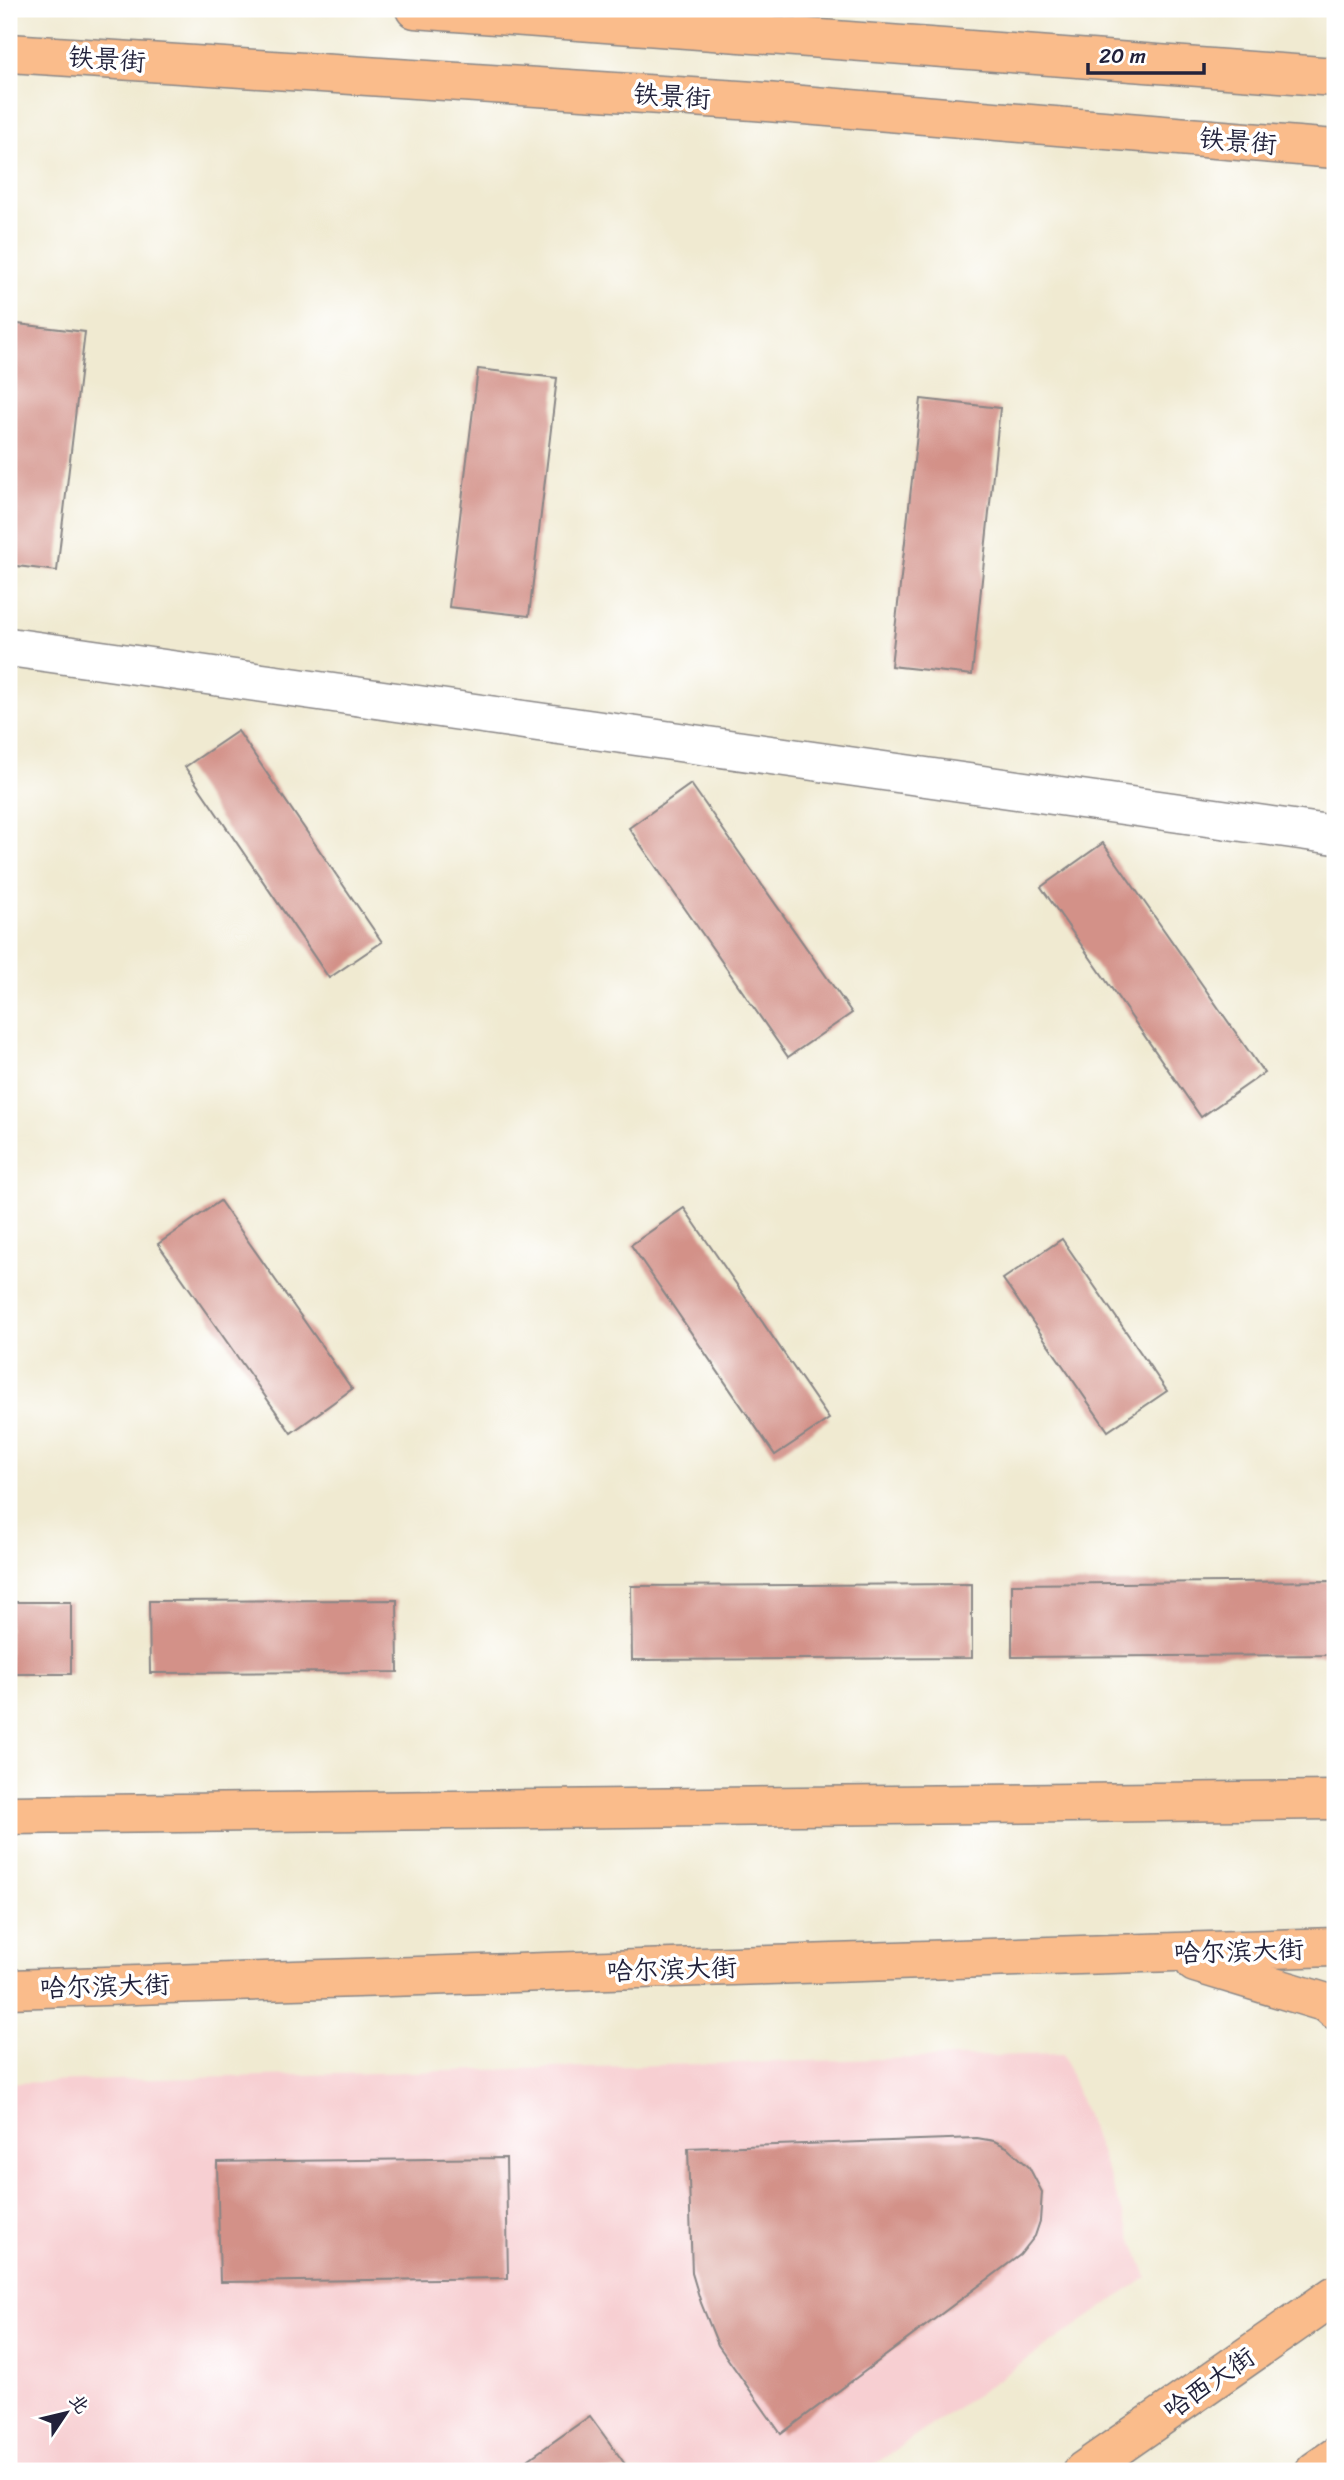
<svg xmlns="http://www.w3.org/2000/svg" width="1344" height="2480" font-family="Sriracha,'LXGW WenKai TC',sans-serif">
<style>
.built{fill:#f7cfd2}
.building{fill:#d39188}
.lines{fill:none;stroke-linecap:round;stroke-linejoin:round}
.minor-casing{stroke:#898686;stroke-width:41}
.major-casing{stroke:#898686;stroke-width:41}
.minor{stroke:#fff;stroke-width:38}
.major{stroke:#fabc8b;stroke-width:38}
.labels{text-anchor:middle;stroke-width:7;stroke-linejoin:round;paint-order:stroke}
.street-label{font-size:26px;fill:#22223b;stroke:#fff}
</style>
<rect width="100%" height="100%" fill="#fff"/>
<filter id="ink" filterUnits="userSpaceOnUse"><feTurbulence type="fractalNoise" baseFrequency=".0143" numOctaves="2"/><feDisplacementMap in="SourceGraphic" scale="14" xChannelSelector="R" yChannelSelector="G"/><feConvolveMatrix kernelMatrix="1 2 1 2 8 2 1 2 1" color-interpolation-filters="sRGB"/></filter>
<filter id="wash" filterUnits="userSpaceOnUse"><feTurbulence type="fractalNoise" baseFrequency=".00686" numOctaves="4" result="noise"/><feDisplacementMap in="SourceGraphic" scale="28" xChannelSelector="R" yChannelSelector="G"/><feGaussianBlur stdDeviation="1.57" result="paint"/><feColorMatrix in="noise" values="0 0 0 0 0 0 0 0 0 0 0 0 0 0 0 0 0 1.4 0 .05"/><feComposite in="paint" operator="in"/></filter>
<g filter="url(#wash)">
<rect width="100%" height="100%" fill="#f0ead1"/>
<path class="built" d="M1063,2054L1147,2277L865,2471H9V2083Z"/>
<g id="blocks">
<path class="building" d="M9,323L85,332L57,571L9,565Z
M478,369L557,378L529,616L449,607Z
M921,399L1000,408L972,675L891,666Z
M238,731L382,942L329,978L185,767Z
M691,784L852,1013L788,1057L629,828Z
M1103,843L1264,1073L1201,1117L1041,887Z
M220,1201L352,1389L291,1433L158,1244Z
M684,1208L829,1419L775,1455L631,1245Z
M1062,1239L1167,1391L1108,1431L1003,1279Z
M1335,1581V1655L1012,1657V1584Z
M972,1584V1658L632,1660L631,1586Z
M397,1600L398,1672L150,1673L149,1601Z
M9,1602H71V1674H9Z
M977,2138L994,2141L1007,2147L1029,2167L1042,2192L1040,2221L1035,2236L1020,2255L781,2434L718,2345L701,2303L692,2273L688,2148Z
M506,2158L508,2278L220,2282L217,2162Z
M590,2416L630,2471H512Z"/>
</g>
</g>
<g filter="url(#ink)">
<use href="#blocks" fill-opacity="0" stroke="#898686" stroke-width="2"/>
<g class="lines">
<defs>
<path id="minor" d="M9,647L1335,835"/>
<path id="major" d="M415,9L1335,77
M9,53L754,101L1335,149
M9,1815L1335,1800
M1195,1963L1327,2003L1335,2010
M9,1989L1335,1947
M1083,2471L1335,2295
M1315,2471L1335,2457"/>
</defs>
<use href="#minor" class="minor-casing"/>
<use href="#major" class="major-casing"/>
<use href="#minor" class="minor"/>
<use href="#major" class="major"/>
</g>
</g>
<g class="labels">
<g class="street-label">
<text transform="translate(107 59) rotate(4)" y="9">铁景街</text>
<text transform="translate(672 96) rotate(4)" y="9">铁景街</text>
<text transform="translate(1238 141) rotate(5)" y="9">铁景街</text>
<text transform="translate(1239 1951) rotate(-2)" y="9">哈尔滨大街</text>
<text transform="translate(672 1969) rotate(-2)" y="9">哈尔滨大街</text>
<text transform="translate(105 1986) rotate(-2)" y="9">哈尔滨大街</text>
<text transform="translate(1209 2383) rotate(-35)" y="9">哈西大街</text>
</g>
</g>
<rect width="1344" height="2480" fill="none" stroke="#fff" stroke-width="35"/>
<g transform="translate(66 2413) rotate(55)" stroke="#ffffff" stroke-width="5" paint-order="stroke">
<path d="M0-5L12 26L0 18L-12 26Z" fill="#22223b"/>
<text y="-10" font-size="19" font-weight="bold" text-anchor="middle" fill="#22223b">北</text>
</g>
<path d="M1088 63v10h116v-10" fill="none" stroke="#22223b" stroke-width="3.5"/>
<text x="1099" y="63" font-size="21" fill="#22223b" stroke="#ffffff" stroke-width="5" paint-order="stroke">20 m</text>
</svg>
